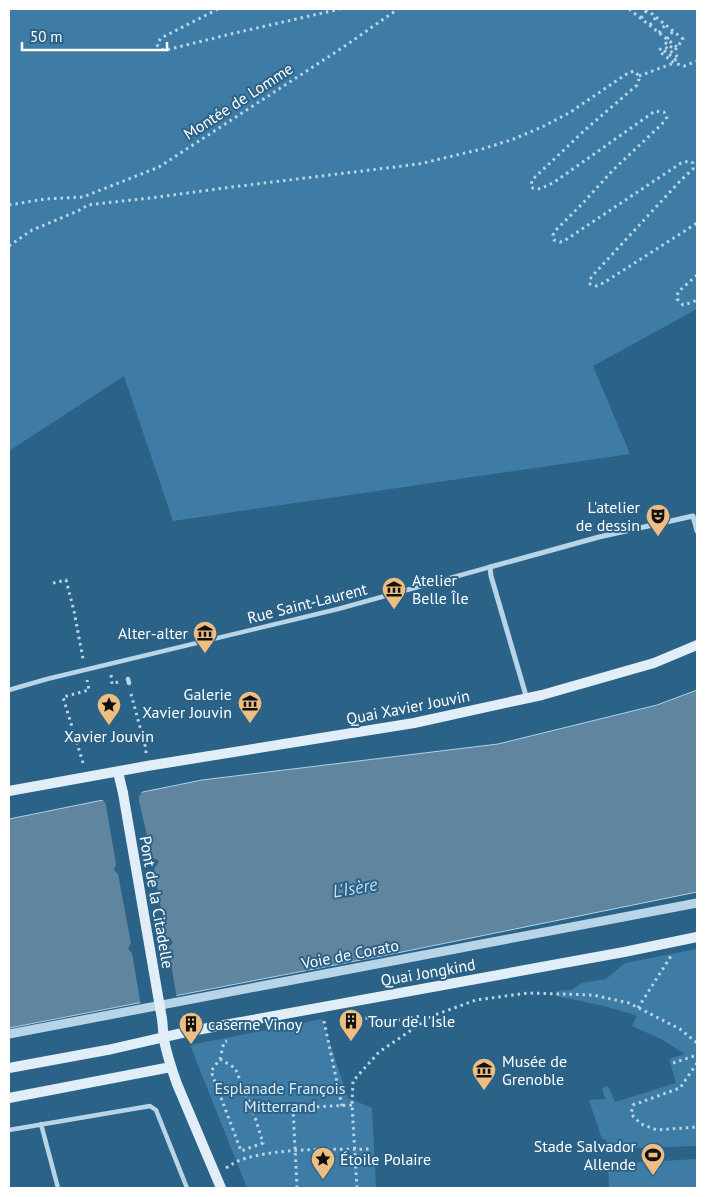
<svg xmlns="http://www.w3.org/2000/svg" width="706" height="1197" font-family="'PT Sans',sans-serif">
<style>
.green{fill:#3f7ca5}
.water{fill:#60859e;stroke:#add1e8}
.pier{fill:#2b6288}
.lines{fill:none;stroke-linecap:round;stroke-linejoin:round}
.path{stroke:#b8d5e8;stroke-width:3;stroke-dasharray:2.5 4;stroke-linecap:butt}
.pedestrian{stroke:#b8d5e8;stroke-width:4.5}
.minor{stroke:#b8d5e8;stroke-width:5}
.tertiary{stroke:#b8d5e8;stroke-width:9}
.secondary{stroke:#e1eef8;stroke-width:10}
.secondary-bridge{stroke:#e1eef8;stroke-width:10}
.labels{text-anchor:middle;stroke-width:4;stroke-linejoin:round;paint-order:stroke}
.street-label{font-size:16px;fill:#fff;stroke:#2b6288}
.poi-label{font-size:16px;fill:#fff;stroke:#2b6288;text-anchor:start}
.park-label{font-size:16px;fill:#dbecf7;stroke:#2b6288}
.water-label{font-size:18px;font-style:italic;fill:#c4deef;stroke:#2b6288}
</style>
<rect width="100%" height="100%" fill="#2b6288"/>
<path class="green" d="M9,9H697V309L593,366L630,454L173,521L124,376L9,451Z
M697,949V1146L607,1149L606,1139H602L589,1100L605,1099L602,1088L608,1086L615,1102L676,1083L669,1059L685,1054L661,1039L632,1026L637,1016C611,1007 585,1001 558,997L556,991L571,990L582,983L606,979L625,963Z
M322,1019L348,1098L372,1108L376,1188H247L190,1045Z
M697,1159V1188H609L608,1164Z"/>
<path class="water" d="M697,690V892L402,952L9,1028V819L202,780L498,744L657,705Z"/>
<path class="pier" d="M145,789L141,793L139,797V801L152,857L159,861L157,865L154,868L166,937L170,938L173,942L171,945L168,947L177,999L141,1006L132,953L128,949L131,943L118,874L114,870L116,864L106,805L104,801L100,798H97Z"/>
<g class="lines">
<path class="path" d="M218,9L161,38L157,44C158,48 162,50 166,50L235,33L340,9
M629,9L677,47
M646,9L683,39L675,50L666,43L664,46L678,57L676,60L661,48L659,51L674,63L684,66L697,61
M641,18L647,10
M650,25L656,17
M659,33L665,25
M667,39L673,31
M639,76L674,63
M9,205L45,199L83,197L159,167L342,48L398,9
M9,246L32,230L78,211L88,205L158,197L232,187L419,164L482,149L511,140L542,127L569,113L628,73L634,71L639,76V79L637,85L586,129L532,180L531,187C539,192 545,186 553,183L655,111L664,112L667,117L662,124L613,170L583,203L556,230L553,235L554,240L560,242L564,241L681,163L689,161L693,163V169L681,180L594,274L590,279V284L597,286L605,282L697,223
M697,275L678,292L677,299L683,305L690,303L697,300
M53,583L66,580L74,611L83,659
M111,675L112,684L118,682
M131,694L146,749V753
M83,763L63,697L89,690L87,680
M638,1008L671,956
M346,1019L366,1018L387,1022L421,1016H431
M324,1021L342,1106
M220,1059L235,1068L253,1111L263,1143L241,1151L211,1071L220,1059L224,1042L227,1041
M673,1063L697,1055
M697,1063L680,1088L633,1105L631,1114L641,1124L657,1130L697,1127
M253,1111L293,1108
M226,1168C232,1164 237,1161 243,1159C284,1147 329,1150 371,1149
M297,1188L293,1108L352,1105
M357,1188L352,1105L353,1081L379,1052L432,1016L476,1000L528,993L593,995L629,1003L680,1029L697,1043"/>
<path class="pedestrian" d="M128,679L129,683
M9,690L47,679L338,609L490,567
M41,1124L58,1188
M9,1130L150,1106L156,1110L187,1188"/>
<path class="minor" d="M527,699L491,576L490,567L599,537L693,516L697,531"/>
<path class="tertiary" d="M9,1034L697,903"/>
<path class="secondary" d="M118,772L123,793
M9,791L147,766L414,723L542,695L654,663L697,645
M162,1019C163,1026 163,1033 164,1040C167,1055 172,1070 177,1084L221,1188
M9,1068L107,1050L186,1032L624,952L697,937
M9,1098L171,1067"/>
<path class="secondary-bridge" d="M123,793L162,1019"/>
</g>
<defs>
<symbol id="theatre-pin" viewBox="-11 -11 22 30"><path d="M0 17L-7.5 6A9.5 9.5 0 1 1 7.5 6Z" fill="#eebe80" stroke="#2b6288"/><path d="M-5-5.5Q0-4 5-5.5V0Q5 5 0 6Q-5 5-5 0ZM-3.3-2.5H-1v1.5H-3.3ZM1-2.5H3.3v1.5H1ZM-2.8 1Q0 5.5 2.8 1Z" fill="#111"/></symbol>
<symbol id="museum-pin" viewBox="-11 -11 22 30"><path d="M0 17L-7.5 6A9.5 9.5 0 1 1 7.5 6Z" fill="#eebe80" stroke="#2b6288"/><path d="M0-6L6-3V-2H-6V-3ZM-5-1h2V3h-2ZM-1-1h2V3h-2ZM3-1h2V3H3ZM-6 4H6V6H-6Z" fill="#111"/></symbol>
<symbol id="sight-pin" viewBox="-11 -11 22 30"><path d="M0 17L-7.5 6A9.5 9.5 0 1 1 7.5 6Z" fill="#eebe80" stroke="#2b6288"/><path d="M0-6L1.8-2.2L6-1.7L2.9 1.2L3.7 5.4L0 3.3L-3.7 5.4L-2.9 1.2L-6-1.7L-1.8-2.2Z" fill="#111"/></symbol>
<symbol id="building-pin" viewBox="-11 -11 22 30"><path d="M0 17L-7.5 6A9.5 9.5 0 1 1 7.5 6Z" fill="#eebe80" stroke="#2b6288"/><path d="M-4-6H4V6H1V3H-1V6H-4ZM-2.5-4.3h1.7v1.8h-1.7ZM.8-4.3h1.7v1.8H.8ZM-2.5-1h1.7V.8h-1.7ZM.8-1h1.7V.8H.8Z" fill="#111"/></symbol>
<symbol id="stadium-pin" viewBox="-11 -11 22 30"><path d="M0 17L-7.5 6A9.5 9.5 0 1 1 7.5 6Z" fill="#eebe80" stroke="#2b6288"/><path d="M0-5a6.5 5 0 1 0 0 10a6.5 5 0 1 0 0-10ZM-3.5-1.8h7v3.6h-7Z" fill="#111"/></symbol>
</defs>
<g fill-rule="evenodd">
<use href="#theatre-pin" x="644" y="502" width="28" height="38"/>
<use href="#museum-pin" x="380" y="575" width="28" height="38"/>
<use href="#museum-pin" x="191" y="619" width="28" height="38"/>
<use href="#museum-pin" x="236" y="689" width="28" height="38"/>
<use href="#sight-pin" x="95" y="691" width="28" height="38"/>
<use href="#building-pin" x="337" y="1007" width="28" height="38"/>
<use href="#building-pin" x="177" y="1010" width="28" height="38"/>
<use href="#museum-pin" x="470" y="1056" width="28" height="38"/>
<use href="#stadium-pin" x="639" y="1141" width="28" height="38"/>
<use href="#sight-pin" x="309" y="1145" width="28" height="38"/>
</g>
<g class="labels">
<g class="street-label">
<text transform="translate(238 101) rotate(-33)" y="6">Montée de Lomme</text>
<text transform="translate(307 603) rotate(-14)" y="6">Rue Saint-Laurent</text>
<text transform="translate(408 707) rotate(-11)" y="6">Quai Xavier Jouvin</text>
<text transform="translate(157 902) rotate(80)" y="6">Pont de la Citadelle</text>
<text transform="translate(350 954) rotate(-11)" y="6">Voie de Corato</text>
<text transform="translate(428 972) rotate(-10)" y="6">Quai Jongkind</text>
</g>
<g class="poi-label">
<text x="640" y="513" text-anchor="end">L'atelier<tspan x="640" dy="18">de dessin</tspan></text>
<text x="412" y="586">Atelier<tspan x="412" dy="18">Belle Île</tspan></text>
<text x="188" y="639" text-anchor="end">Alter-alter</text>
<text x="232" y="700" text-anchor="end">Galerie<tspan x="232" dy="18">Xavier Jouvin</tspan></text>
<text x="109" y="742" text-anchor="middle">Xavier Jouvin</text>
<text x="368" y="1027">Tour de l'Isle</text>
<text x="208" y="1030">caserne Vinoy</text>
<text x="502" y="1067">Musée de<tspan x="502" dy="18">Grenoble</tspan></text>
<text x="636" y="1152" text-anchor="end">Stade Salvador<tspan x="636" dy="18">Allende</tspan></text>
<text x="340" y="1165">Étoile Polaire</text>
</g>
<g class="park-label">
<text x="280" y="1094">Esplanade François<tspan x="280" dy="18">Mitterrand</tspan></text>
</g>
<g class="water-label">
<text transform="translate(355 888) rotate(-10)" y="6">L'Isère</text>
</g>
</g>
<rect width="706" height="1197" fill="none" stroke="#ffffff" stroke-width="20"/>
<path d="M22 42v8h145v-8" fill="none" stroke="#ffffff" stroke-width="2.5"/>
<text x="30" y="42" font-size="15" fill="#ffffff" stroke="#2b6288" stroke-width="4" paint-order="stroke">50 m</text>
</svg>
